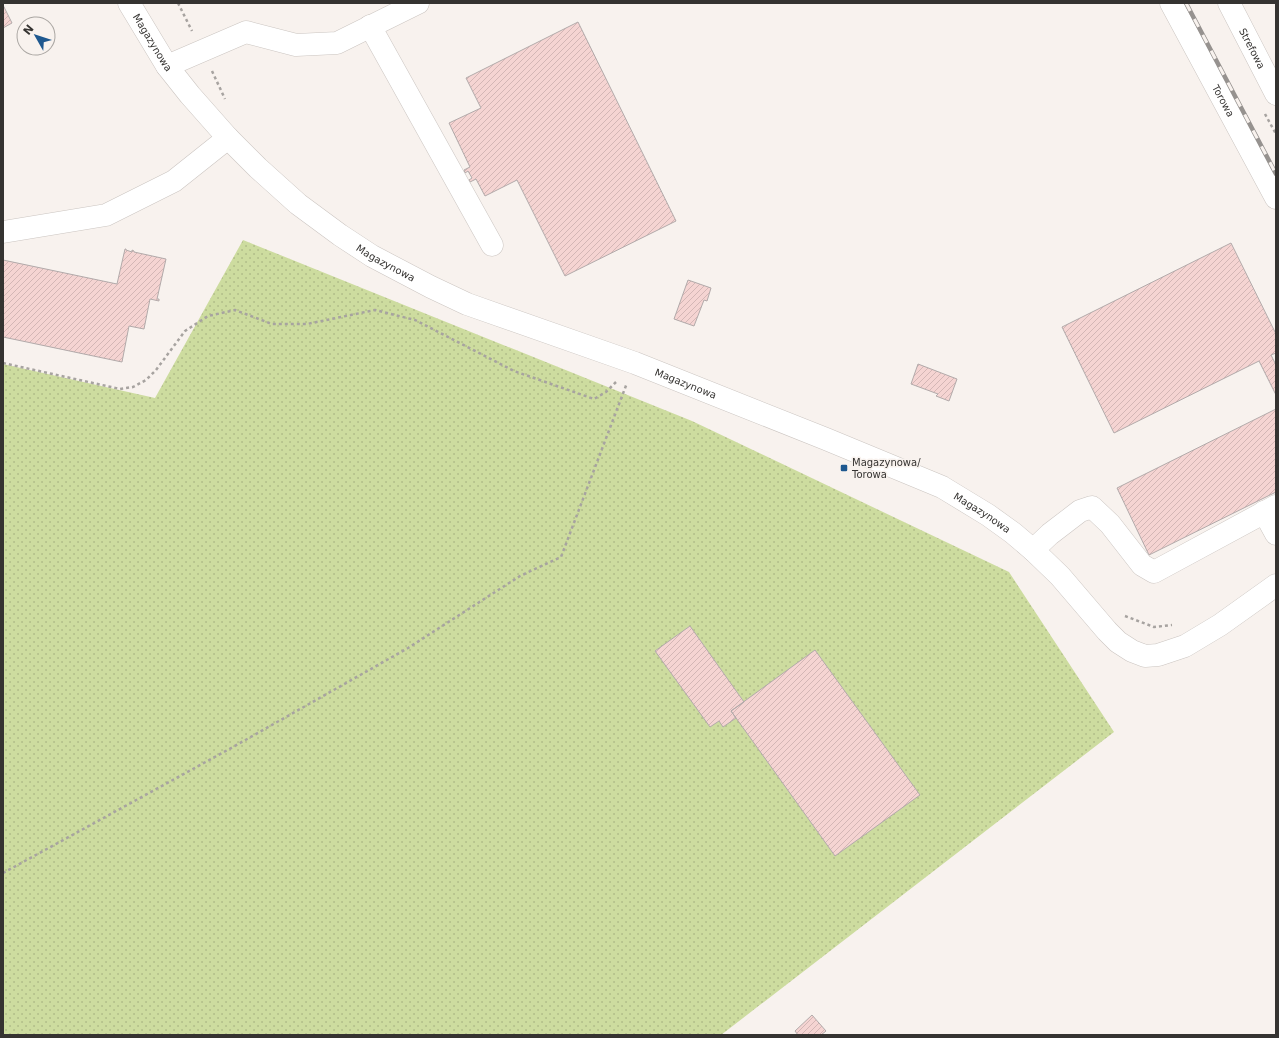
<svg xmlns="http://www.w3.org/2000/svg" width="1279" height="1038" font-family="'DejaVu Sans',sans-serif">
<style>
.green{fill:url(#green-dots)}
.building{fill:url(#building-hatch);stroke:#b2aaaa}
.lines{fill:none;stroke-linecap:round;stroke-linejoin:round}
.minor-casing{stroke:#cbc5c1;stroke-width:23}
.path{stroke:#a7a3a0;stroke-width:2.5;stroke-dasharray:3 3;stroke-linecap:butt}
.minor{stroke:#fff;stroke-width:22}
.rail-casing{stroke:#96928f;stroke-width:4.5}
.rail{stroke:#f8f2ee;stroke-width:3;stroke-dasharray:9;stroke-linecap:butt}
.poi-dot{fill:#1e588f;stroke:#f8f2ee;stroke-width:1.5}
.labels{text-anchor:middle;stroke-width:3;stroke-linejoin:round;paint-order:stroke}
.street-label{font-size:10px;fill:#353331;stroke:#f8f2ee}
.poi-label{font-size:10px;fill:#353331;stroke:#f8f2ee;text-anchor:start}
</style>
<defs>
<pattern id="green-dots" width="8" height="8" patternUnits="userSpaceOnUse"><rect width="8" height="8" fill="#cddc9f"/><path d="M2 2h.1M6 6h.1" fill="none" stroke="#b1bd89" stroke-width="1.8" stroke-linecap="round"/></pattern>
<pattern id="building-hatch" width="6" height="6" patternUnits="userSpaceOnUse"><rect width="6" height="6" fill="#f5d4d2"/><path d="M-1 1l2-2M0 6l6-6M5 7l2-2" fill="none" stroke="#d3b6b5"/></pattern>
</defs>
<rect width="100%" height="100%" fill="#f8f2ee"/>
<path class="green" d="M243,240L692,421L1009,572L1114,732L721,1035H3V364L155,398Z"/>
<path class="building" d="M3,5L12,23L3,28Z
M578,22L676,221L565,276L517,180L485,196L476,179L470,182L469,180L472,178L468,171L465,173L464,170L470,167L449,123L481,108L466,78Z
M1231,243L1276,334V353L1271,355L1276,365V395L1259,361L1114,433L1062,327Z
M125,249H126V250L132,252V250L134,251V252L166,259L157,299H159V301L150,299L144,329L129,326L122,362L3,337V260L117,284Z
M688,280L711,288L707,301L704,300L694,326L674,319Z
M918,364L957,379L949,401L936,396L938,394L911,384Z
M1276,409V492L1149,555L1117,488Z
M690,626L744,702L731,711L736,718L723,727L719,721L710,727L655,651Z
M815,650L920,795L835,856L731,711Z
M812,1015L826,1031L821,1035H798L795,1031Z"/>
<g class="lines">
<defs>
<g id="minor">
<path id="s1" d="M129,3L167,66L190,95L228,138L258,168L298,204L340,235L372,256L431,287L467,304L635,363L826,439L942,487L988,515L1013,533L1033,550L1060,576L1107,631L1118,642L1132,651L1145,656L1158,655L1185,646L1220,625L1276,585"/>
<path id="s2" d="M1171,3L1276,198"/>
<path id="s3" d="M1229,3L1276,94"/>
<path d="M370,26L492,245"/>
<path d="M167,66L246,32L296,45L337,43L418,3"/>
<path d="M3,232L106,215L174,181L228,138"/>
<path d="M1264,512L1276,534"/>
<path d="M1033,550L1050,534L1080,511L1092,507L1110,524L1142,565L1154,572L1276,506"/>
</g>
</defs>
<use href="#minor" class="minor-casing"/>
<path class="path" d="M178,3L192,31
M212,71L225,99
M1265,114L1276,134
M3,363L120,389L133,387L146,380L156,370L185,331L208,316L235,310L272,324H307L375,310L415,320L514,371L594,399L606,392L617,381
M1125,616L1154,627L1172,625
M3,873L233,747L408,648L520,576L561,557L627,383"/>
<use href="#minor" class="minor"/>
<defs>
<path id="rail" d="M1186,3L1276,174"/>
</defs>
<use href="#rail" class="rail-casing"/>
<use href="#rail" class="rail"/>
</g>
<rect class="poi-dot" x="840" y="464" width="8" height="8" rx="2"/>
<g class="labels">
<g class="street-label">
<text dy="4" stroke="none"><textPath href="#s1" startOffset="46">Magazynowa</textPath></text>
<text dy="4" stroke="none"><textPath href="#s3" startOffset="51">Strefowa</textPath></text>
<text dy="4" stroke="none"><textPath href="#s2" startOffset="111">Torowa</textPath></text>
<text dy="4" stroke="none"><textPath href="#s1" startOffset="370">Magazynowa</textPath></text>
<text dy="4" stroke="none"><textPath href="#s1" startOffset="694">Magazynowa</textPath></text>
<text dy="4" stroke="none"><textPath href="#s1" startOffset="1018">Magazynowa</textPath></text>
</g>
<g class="poi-label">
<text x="852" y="466">Magazynowa/<tspan x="852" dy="12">Torowa</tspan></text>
</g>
</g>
<rect width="1279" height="1038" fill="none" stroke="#353331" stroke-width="8"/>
<g transform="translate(36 36) rotate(309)"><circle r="19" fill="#f8f2ee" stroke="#aaa6a2"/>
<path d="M0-3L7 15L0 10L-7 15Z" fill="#1e588f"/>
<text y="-6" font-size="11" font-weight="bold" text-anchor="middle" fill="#353331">N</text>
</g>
</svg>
